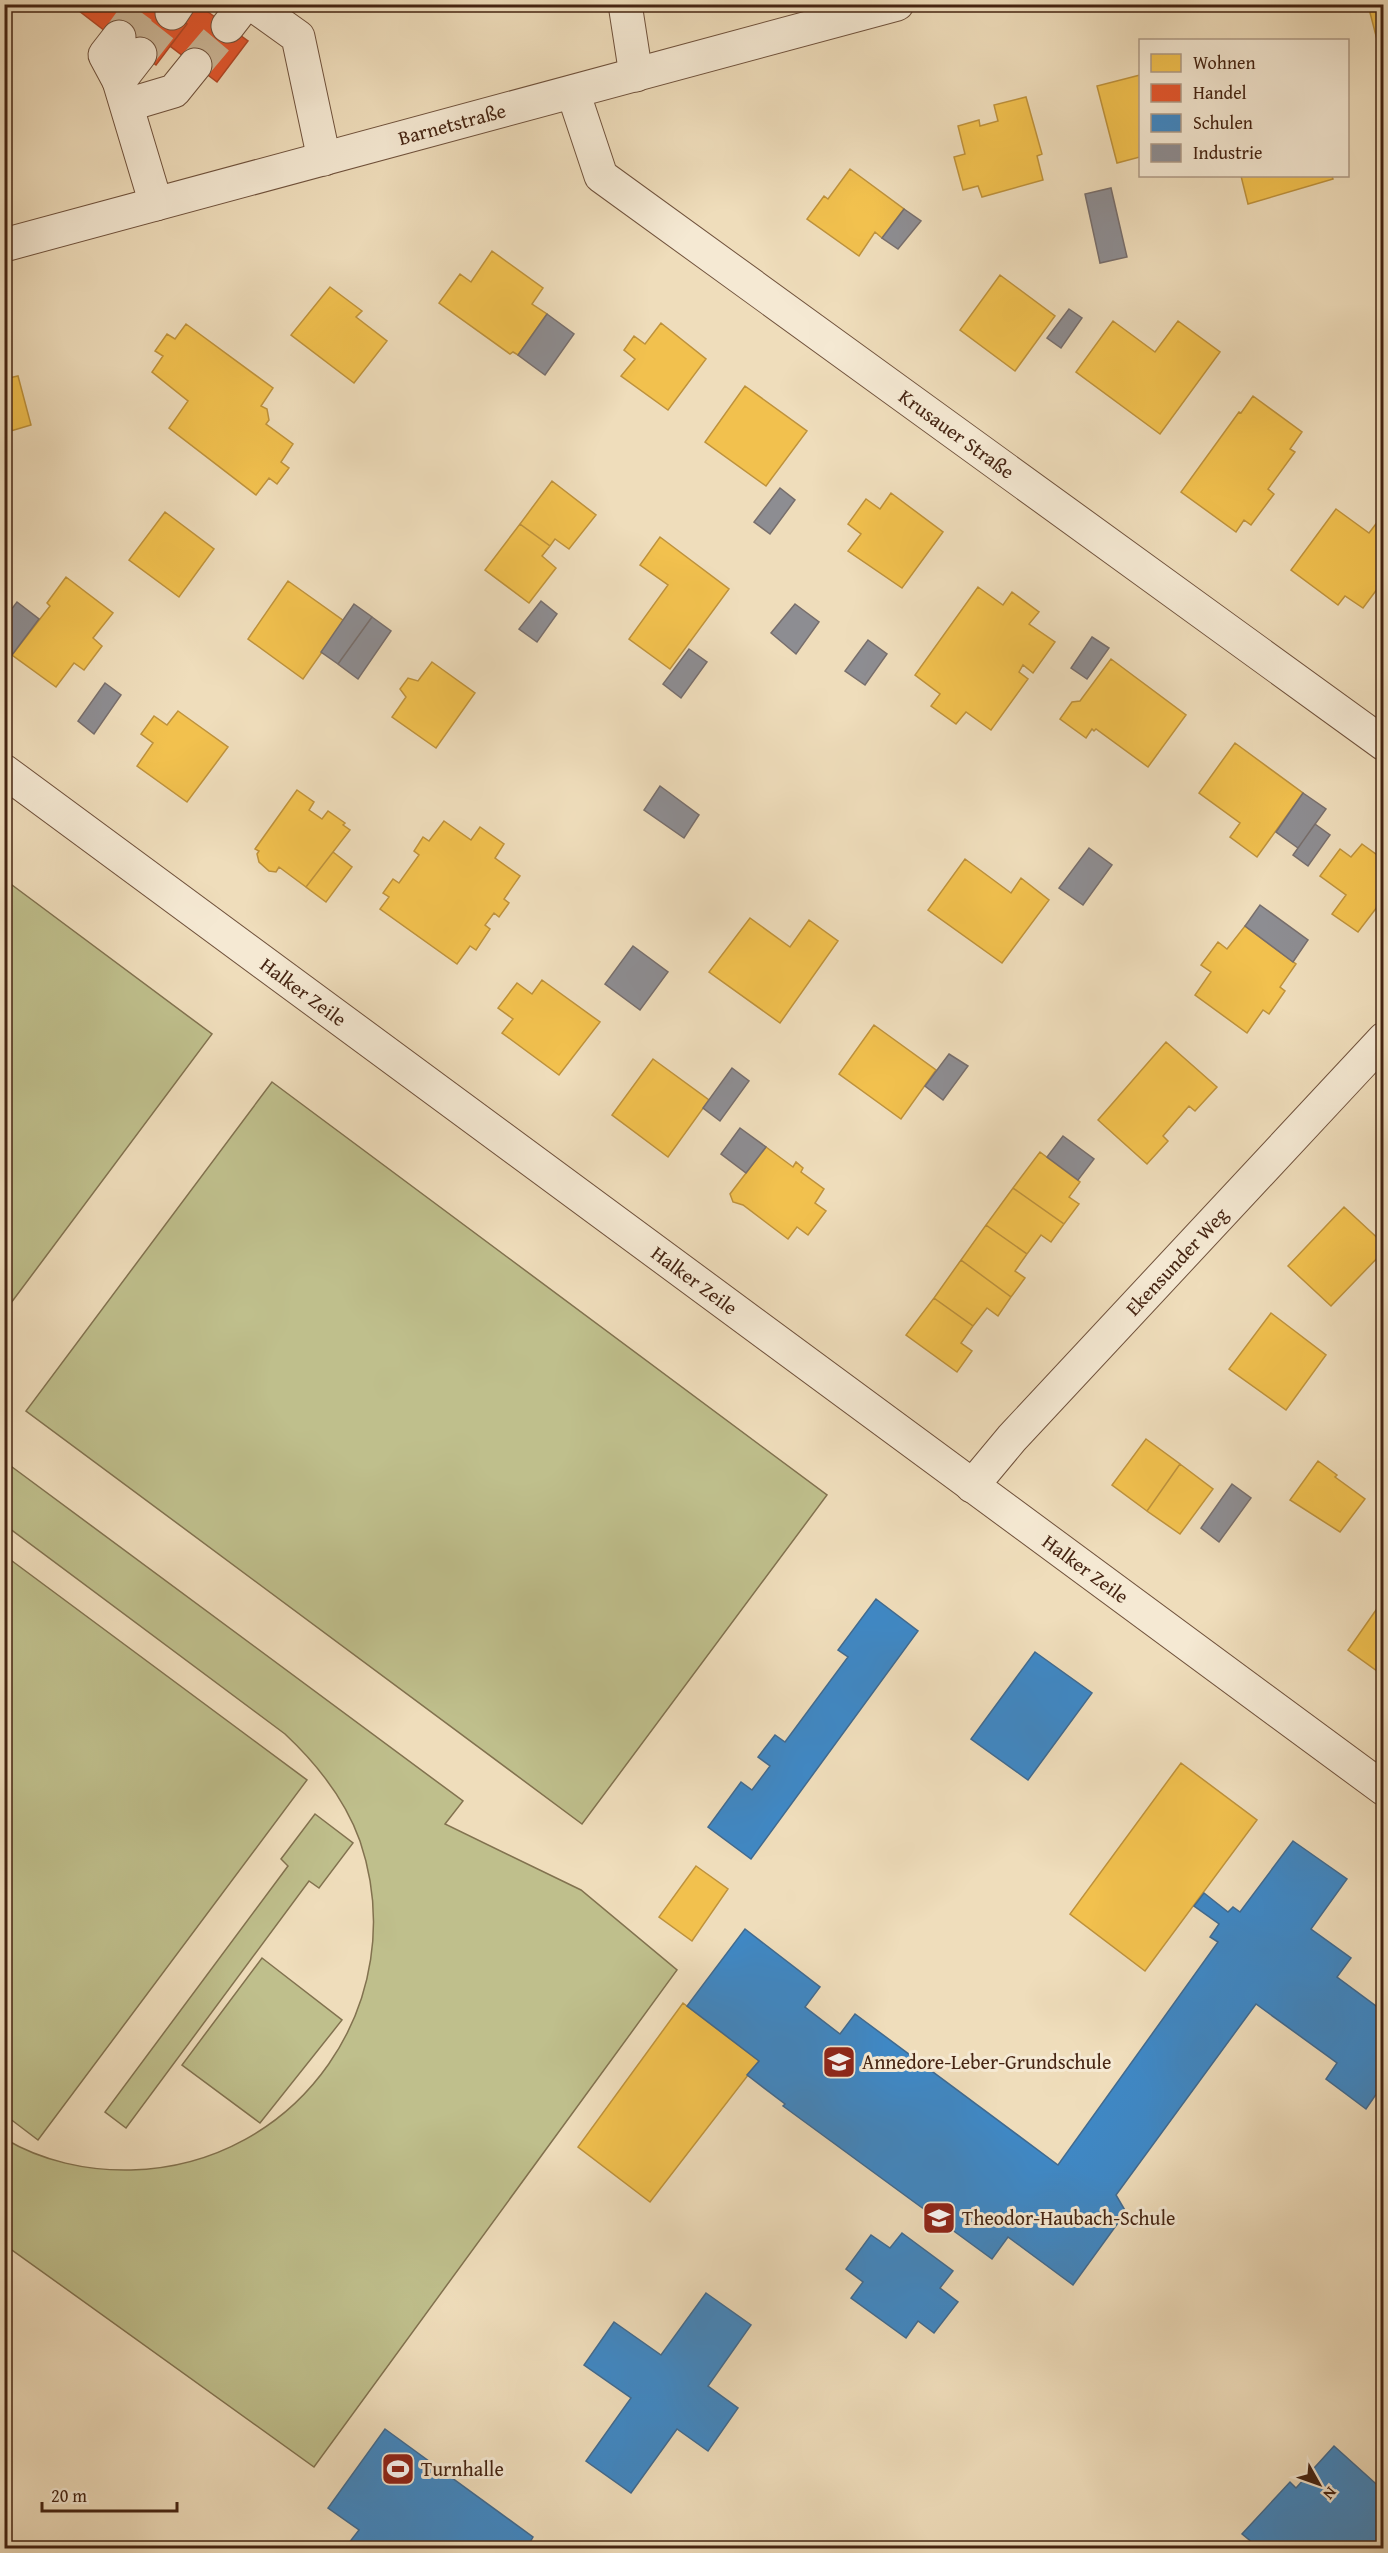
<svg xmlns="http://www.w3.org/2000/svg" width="1388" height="2553" font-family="'Gentium Book Plus',serif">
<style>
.green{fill:#bfbf8c;stroke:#82724f;stroke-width:1.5}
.homes{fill:#f2c14e;stroke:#be923c;stroke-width:1.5}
.shops{fill:#e4572e;stroke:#b44826;stroke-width:1.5}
.schools{fill:#3f88c5;stroke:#416a8f;stroke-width:1.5}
.industry{fill:#8d8d92;stroke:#776e6c;stroke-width:1.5}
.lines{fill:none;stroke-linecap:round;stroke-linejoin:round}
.minor-tunnel{stroke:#cdb899;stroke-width:33;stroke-dasharray:33 16;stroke-linecap:butt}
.minor-casing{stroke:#70523c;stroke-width:35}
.minor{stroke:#f5e9d3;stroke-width:33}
.labels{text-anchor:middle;stroke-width:6;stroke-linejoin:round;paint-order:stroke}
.street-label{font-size:20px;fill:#452412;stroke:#f5e9d3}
.poi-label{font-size:20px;fill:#452412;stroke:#f5e9d3;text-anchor:start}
</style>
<rect width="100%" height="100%" fill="#efddbb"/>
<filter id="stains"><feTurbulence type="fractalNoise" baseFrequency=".00333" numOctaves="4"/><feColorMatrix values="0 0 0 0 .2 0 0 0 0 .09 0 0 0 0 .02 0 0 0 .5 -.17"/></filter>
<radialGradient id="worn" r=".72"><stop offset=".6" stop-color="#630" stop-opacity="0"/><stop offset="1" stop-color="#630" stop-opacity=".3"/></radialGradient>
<path class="green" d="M4,879L212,1034L5,1311H4Z
M272,1082L827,1495L582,1824L26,1411Z
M4,1461L463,1801L445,1824L581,1890L677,1970L314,2467L5,2245V2139C42,2161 87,2171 131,2170C299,2166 414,2001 360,1841C345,1799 317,1764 285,1734L5,1525Z
M4,1555L307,1780L38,2140L5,2115Z
M315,1814L353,1843L319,1888L309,1881L126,2128L105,2112L288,1866L281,1859Z
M262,1958L342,2020L260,2123L182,2065Z"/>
<path class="homes" d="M1384,4V58L1382,59L1368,5Z
M1140,75V157L1117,163L1097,86Z
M1026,97L1042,154L1037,156L1043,180L982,197L978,186L963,190L954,157L965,154L958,126L979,120L980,126L998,121L994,105Z
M850,169L904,209L882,238L875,232L859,256L807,219L824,196L828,199Z
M1241,176H1332L1333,179L1248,204Z
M492,251L543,288L532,304L547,314L518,355L513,352L510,354L439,303L460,274L471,282Z
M1000,275L1055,316L1015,371L960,330Z
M330,287L362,311L356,317L387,341L354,383L291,335Z
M1113,321L1155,352L1178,321L1220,352L1160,434L1076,372Z
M661,323L706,359L668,410L621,376L635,359L624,350L634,336L645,344Z
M186,324L273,388L261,406L267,409L269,420L266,424L293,444L281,462L289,468L277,484L269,478L256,495L169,428L188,401L152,372L163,356L155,351L167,334L175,339Z
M18,376L31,425L4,433V379Z
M745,386L807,431L766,486L705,442Z
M1253,396L1302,432L1290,449L1295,452L1268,489L1274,494L1251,525L1244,520L1236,532L1181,492L1239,412L1241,413Z
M552,481L596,515L569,549L555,539L550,546L520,524Z
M891,493L943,532L902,588L848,551L861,534L848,524L866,499L880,509Z
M1336,509L1369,533L1382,516L1384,517V580L1363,608L1345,596L1338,605L1291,570Z
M165,512L214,549L179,597L129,560Z
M520,524L550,546L542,556L556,568L529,603L485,570Z
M660,537L729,589L670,669L629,639L668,585L640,565Z
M66,577L113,613L93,638L102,646L84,670L74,663L56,687L12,655L50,606L47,603Z
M288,581L344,621L303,679L248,639Z
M978,587L1003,605L1012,592L1039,612L1029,624L1055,642L1033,673L1023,665L1019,672L1028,679L991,730L966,712L956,724L931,706L940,694L915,675Z
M1111,659L1186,715L1148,767L1096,729L1094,731L1092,729L1086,738L1060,719L1072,702L1080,701Z
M432,662L475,693L436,748L392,717L406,697L400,689L408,678L418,681Z
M178,711L228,747L187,802L137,766L153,743L141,734L154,716L167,725Z
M1235,743L1303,793L1257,857L1230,837L1240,823L1199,793Z
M297,790L314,802L309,810L322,819L328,811L345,823L343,825L350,830L306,887L279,867L276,872L269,871L259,862L257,854L259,851L255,849Z
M444,821L471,840L480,827L504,844L495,858L520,876L504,899L509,903L499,917L494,913L485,925L490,929L476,950L470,946L457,964L380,909L389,897L383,893L393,879L399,883L419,855L414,851L423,837L429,841Z
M1362,844L1384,860V898L1358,932L1332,914L1346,895L1320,876L1340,849L1351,857Z
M333,852L352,867L326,902L306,887Z
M965,859L1011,893L1021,878L1049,900L1002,963L928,910Z
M750,918L790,947L809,920L838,941L780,1023L709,972Z
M1245,926L1296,964L1280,987L1285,991L1269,1014L1263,1010L1247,1033L1195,995L1211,972L1201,965L1218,942L1227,949Z
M542,980L600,1022L559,1075L502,1033L513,1019L498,1008L517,983L532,994Z
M874,1025L936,1070L901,1119L839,1074Z
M1166,1042L1217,1087L1195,1111L1189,1106L1163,1136L1168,1141L1147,1164L1098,1120Z
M653,1059L709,1100L668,1157L612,1115Z
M766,1147L793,1167L796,1162L803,1168L801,1172L824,1189L815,1203L826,1211L808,1235L797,1227L788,1239L743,1205L733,1202L730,1194Z
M1040,1152L1080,1182L1069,1197L1079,1204L1064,1224L1013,1188Z
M1013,1188L1064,1224L1051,1242L1041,1235L1027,1254L986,1225Z
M1344,1207L1384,1244V1251L1331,1306L1288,1266Z
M986,1225L1027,1254L1015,1271L1025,1278L1011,1297L961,1260Z
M961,1260L1011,1297L998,1316L987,1308L973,1326L934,1298Z
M934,1298L973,1326L961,1343L972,1351L957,1372L906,1335Z
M1271,1313L1326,1355L1286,1410L1229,1369Z
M1146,1439L1180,1464L1147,1511L1112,1485Z
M1318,1461L1337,1475L1335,1477L1365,1499L1340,1532L1290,1500Z
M1180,1464L1213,1489L1180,1534L1147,1511Z
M1383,1600L1384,1601V1676L1348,1650Z
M1181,1763L1257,1820L1145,1971L1070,1914Z
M696,1866L728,1889L692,1941L659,1917Z
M683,2003L759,2061L650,2202L578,2147Z"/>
<path class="shops" d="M70,4H125L105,31Z
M125,4H161L187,24L156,65L107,28Z
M197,4L248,41L217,82L170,46L187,24L184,22Z"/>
<path class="schools" d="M876,1599L918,1631L751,1859L708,1827L741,1782L752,1790L770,1766L758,1757L775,1735L785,1742L848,1657L838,1650Z
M1035,1652L1092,1693L1028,1780L971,1739Z
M1293,1841L1347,1879L1311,1929L1351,1958L1337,1977L1384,2012V2098L1377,2093L1366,2109L1326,2079L1337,2063L1256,2004L1116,2195L1126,2212L1073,2285L1008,2237L992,2259L783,2106L785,2104L747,2075L759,2061L687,2006L745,1929L820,1987L805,2007L840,2034L855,2014L1058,2165L1218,1942L1210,1937L1219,1924L1194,1906L1204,1893L1228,1912L1233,1907L1240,1912Z
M902,2233L953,2271L940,2288L958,2302L934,2333L918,2321L906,2338L851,2298L863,2282L846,2269L871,2235L890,2248Z
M706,2293L751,2325L708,2386L738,2408L708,2451L677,2429L631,2493L586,2461L631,2398L584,2365L614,2322L661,2355Z
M385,2429L533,2537L529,2544L535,2548H345L359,2530L328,2508Z
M1334,2446L1384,2491V2548H1259L1242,2534L1290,2482L1296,2488Z"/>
<path class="industry" d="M1111,188L1127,257L1100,263L1085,194Z
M904,209L921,221L898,249L882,238Z
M1069,309L1082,318L1061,348L1047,338Z
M547,314L574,334L545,375L518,355Z
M780,488L795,500L770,534L754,522Z
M541,601L557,614L537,642L519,629Z
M17,602L39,619L12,655L4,649V619Z
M354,604L372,617L338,664L321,652Z
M795,604L819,622L796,654L771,633Z
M372,617L391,631L358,679L338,664Z
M1092,637L1109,648L1087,679L1071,668Z
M868,640L887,654L865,685L845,671Z
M689,649L707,662L681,698L663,684Z
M105,683L121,695L94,734L78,721Z
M660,786L699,815L684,838L644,810Z
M1303,793L1326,809L1298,848L1276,832Z
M1315,824L1330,835L1308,866L1293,855Z
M1089,848L1112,865L1083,905L1059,888Z
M1260,905L1308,940L1293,962L1245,926Z
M633,946L668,972L640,1010L605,984Z
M949,1054L968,1066L943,1100L925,1086Z
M732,1068L749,1081L720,1121L703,1108Z
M740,1128L766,1147L746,1173L721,1154Z
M1063,1136L1094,1159L1078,1180L1047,1157Z
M1232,1484L1251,1498L1219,1542L1201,1528Z"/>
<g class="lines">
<path class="minor-tunnel" d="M119,37L143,4
M140,54L172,13
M195,65L228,26"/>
<defs>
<g id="minor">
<path d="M252,4L298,37L324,159"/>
<path d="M625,4L636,75"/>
<path d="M172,13L178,4"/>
<path d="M228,26L245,4"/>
<path d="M119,37L105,55L119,81L140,54"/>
<path d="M119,81L156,204"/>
<path id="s1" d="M573,92L601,176L1384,744"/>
<path d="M127,105L174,91L195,65"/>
<path id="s2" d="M4,245L897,4"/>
<path id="s3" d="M4,771L1384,1789"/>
<path id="s4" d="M972,1486L1012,1438L1384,1039"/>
</g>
</defs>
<use href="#minor" class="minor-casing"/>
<use href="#minor" class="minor"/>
</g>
<defs>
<symbol id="school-square" viewBox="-11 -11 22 22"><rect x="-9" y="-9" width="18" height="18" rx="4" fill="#8f2418" stroke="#f5e9d3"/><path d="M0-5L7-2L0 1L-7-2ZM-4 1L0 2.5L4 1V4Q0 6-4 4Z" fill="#fff"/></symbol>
<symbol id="stadium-square" viewBox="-11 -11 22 22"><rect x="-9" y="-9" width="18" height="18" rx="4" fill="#8f2418" stroke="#f5e9d3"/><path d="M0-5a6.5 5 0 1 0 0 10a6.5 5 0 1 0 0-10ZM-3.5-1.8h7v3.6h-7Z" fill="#fff"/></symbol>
</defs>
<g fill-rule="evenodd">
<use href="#school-square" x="820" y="2043" width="38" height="38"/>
<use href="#school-square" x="920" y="2199" width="38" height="38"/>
<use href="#stadium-square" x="379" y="2450" width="38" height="38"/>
</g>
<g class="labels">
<g class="street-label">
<text dy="7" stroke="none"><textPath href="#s2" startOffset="464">Barnetstraße</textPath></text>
<text dy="7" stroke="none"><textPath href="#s1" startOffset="528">Krusauer Straße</textPath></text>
<text dy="7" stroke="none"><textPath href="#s3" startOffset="372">Halker Zeile</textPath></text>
<text dy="7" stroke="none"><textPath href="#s4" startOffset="304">Ekensunder Weg</textPath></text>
<text dy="7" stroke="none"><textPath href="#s3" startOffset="858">Halker Zeile</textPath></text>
<text dy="7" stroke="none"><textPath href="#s3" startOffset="1344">Halker Zeile</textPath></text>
</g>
<g class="poi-label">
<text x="862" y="2069">Annedore-Leber-Grundschule</text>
<text x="962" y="2225">Theodor-Haubach-Schule</text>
<text x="421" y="2476">Turnhalle</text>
</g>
</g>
<rect width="1388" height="2553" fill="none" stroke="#efddbb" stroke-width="24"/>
<rect x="6" y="6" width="1376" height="2541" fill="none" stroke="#452412" stroke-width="3"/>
<rect x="12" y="12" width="1364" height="2529" fill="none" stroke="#452412" stroke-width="1.5"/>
<rect x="1139" y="39" width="210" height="138" fill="#f5e9d3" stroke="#af9a86" stroke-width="1.5"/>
<rect x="1151" y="54" width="30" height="18" fill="#f2c14e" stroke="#af9a86" stroke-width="1.5"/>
<text x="1193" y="69" font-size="18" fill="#452412">Wohnen</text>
<rect x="1151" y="84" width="30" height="18" fill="#e4572e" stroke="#af9a86" stroke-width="1.5"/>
<text x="1193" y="99" font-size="18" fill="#452412">Handel</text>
<rect x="1151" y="114" width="30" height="18" fill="#3f88c5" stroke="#af9a86" stroke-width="1.5"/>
<text x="1193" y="129" font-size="18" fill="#452412">Schulen</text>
<rect x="1151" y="144" width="30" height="18" fill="#8d8d92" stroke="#af9a86" stroke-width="1.5"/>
<text x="1193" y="159" font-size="18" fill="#452412">Industrie</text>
<g transform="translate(1319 2484) rotate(130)" stroke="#f5e9d3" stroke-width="4.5" paint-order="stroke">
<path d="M0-4.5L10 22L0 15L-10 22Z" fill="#452412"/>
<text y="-9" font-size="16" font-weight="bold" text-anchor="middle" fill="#452412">N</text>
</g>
<path d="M42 2502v9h135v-9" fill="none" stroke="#452412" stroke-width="3"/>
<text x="51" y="2502" font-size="18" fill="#452412" stroke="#f5e9d3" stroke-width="4.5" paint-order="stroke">20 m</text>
<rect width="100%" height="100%" filter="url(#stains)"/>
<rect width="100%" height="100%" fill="url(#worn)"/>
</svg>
